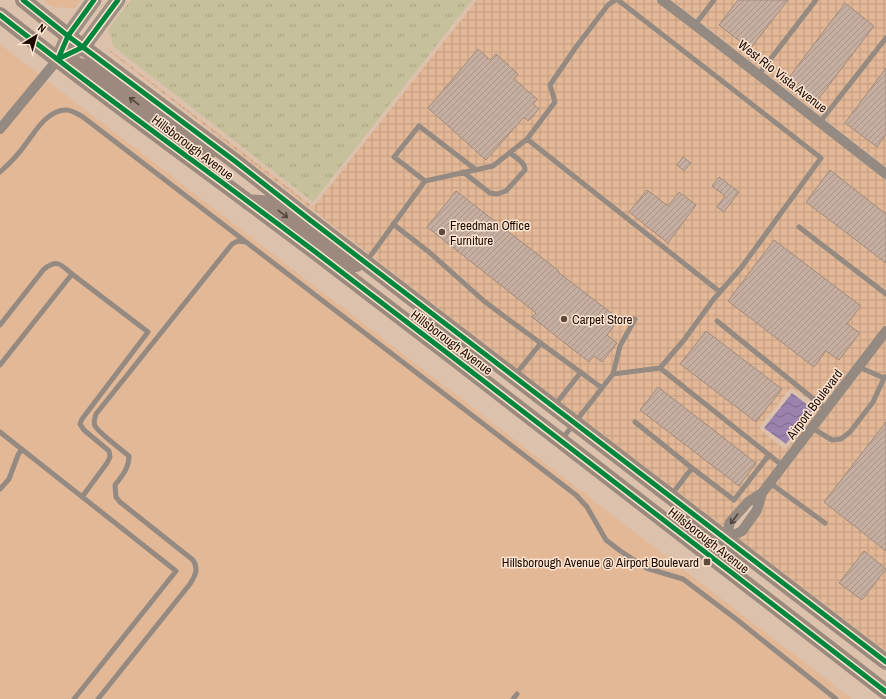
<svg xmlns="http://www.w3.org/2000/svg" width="886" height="699" font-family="'Archivo Narrow',sans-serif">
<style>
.built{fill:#e3b897}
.industrial{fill:url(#industrial-grid);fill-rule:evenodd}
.grass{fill:url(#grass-tufts)}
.water{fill:url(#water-waves)}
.building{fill:url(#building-hatch);stroke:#a28c7f}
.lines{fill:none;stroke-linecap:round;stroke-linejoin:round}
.lane{stroke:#948a82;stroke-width:5}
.street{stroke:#948a82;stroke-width:10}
.secondary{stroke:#a09185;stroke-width:15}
.primary{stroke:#9b8a7d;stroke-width:16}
.cycleway-casing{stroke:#fee5d2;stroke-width:8}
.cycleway{stroke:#00873e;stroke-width:5}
.oneway{stroke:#554439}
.oneway2{stroke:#51443b}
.poi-dot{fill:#5f4a3d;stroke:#fee5d2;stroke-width:1.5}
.labels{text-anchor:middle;stroke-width:3;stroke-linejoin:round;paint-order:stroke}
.street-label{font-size:13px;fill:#1b0a01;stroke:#fee5d2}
.poi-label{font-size:13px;fill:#1b0a01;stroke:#fee5d2;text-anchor:start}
</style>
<defs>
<pattern id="industrial-grid" width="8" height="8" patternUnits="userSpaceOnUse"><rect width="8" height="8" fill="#e3b897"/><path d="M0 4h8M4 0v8" fill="none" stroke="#c29d80"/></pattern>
<pattern id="grass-tufts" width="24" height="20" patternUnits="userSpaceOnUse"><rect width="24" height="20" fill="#c6c09b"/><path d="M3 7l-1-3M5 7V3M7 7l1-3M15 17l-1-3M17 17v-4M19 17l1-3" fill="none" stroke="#aaa484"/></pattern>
<pattern id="water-waves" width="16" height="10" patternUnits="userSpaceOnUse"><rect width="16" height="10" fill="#9b82ad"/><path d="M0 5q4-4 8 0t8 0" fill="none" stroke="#7e698a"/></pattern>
<pattern id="building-hatch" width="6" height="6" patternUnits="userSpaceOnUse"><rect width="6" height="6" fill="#c5aea0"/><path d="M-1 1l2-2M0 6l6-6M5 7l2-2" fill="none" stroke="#a99488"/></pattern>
</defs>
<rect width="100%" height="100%" fill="#dcc1ac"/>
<path class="built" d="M44,0H81L75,8L52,7Z
M0,44L10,52L852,699H0Z"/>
<path class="industrial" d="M477,0H654L693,29L886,180V323L759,490L724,527L450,317L109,51L108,47L110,50L311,205L314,206L316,204ZM792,388L816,405L817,409L816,411L789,446L786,448H783L762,431L760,428L761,425L789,390Z
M671,0H886V167L699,21Z
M886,338V651L738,538L766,495Z"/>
<path class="grass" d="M131,0H472L313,202L113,46L111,36L108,32L111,26Z"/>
<path class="water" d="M792,393L813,409L786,444L764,428Z"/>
<path class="building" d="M738,0H788L750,49L719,25Z
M845,3L874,26L816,102L787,80Z
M478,49L490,60L496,54L518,74L514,79L537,99L533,104L539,109L528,121L524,117L486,160L428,108Z
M886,68V134L877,147L845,123Z
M683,157L691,163L684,171L677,165Z
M830,170L886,214V263L806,202Z
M719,177L739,192L724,212L717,207L725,196L712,186Z
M647,190L668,206L679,192L696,205L668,243L629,212Z
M456,191L559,271L558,272L619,319L607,335L617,343L602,362L594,356L589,362L532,317L536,313L427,227Z
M774,240L861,306L847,324L860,333L839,360L826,351L814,367L728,301Z
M706,331L782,389L756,422L680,364Z
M658,387L756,463L739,486L640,410Z
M886,422V551L824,502Z
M864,551L886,569L862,600L839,583Z"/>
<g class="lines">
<path class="lane" d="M615,0L608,5L576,47L550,85L555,102L527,139L720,292
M695,25L714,0
M759,74L816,0
M820,122L886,38
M0,172C9,164 18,155 25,145C35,132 47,110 66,110C72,110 78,114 83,117L576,495L587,507L606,540L619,550L646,568L683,579L736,619L836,699
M463,172L490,193L497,194L506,191L525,170C525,162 516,158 510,153
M425,181L394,157L419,126L475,169
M393,224L429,252L484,301L516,325L602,388
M799,227L886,294
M366,262L425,181L493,166L527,139
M717,321L826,409
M0,325L44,269C58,259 60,264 72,274
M0,365L72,274L148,332L82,419L80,424L84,430L109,451L110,457L107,463L82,497
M859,367L884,378L885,377
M660,368L783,466
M613,374L620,346L635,319
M515,375L541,343
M555,405L581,372
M635,422L692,468
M812,428L832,440L841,439L850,432L873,402L884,378
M0,432L176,571L74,699
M562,439L613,374L660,368L684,340L713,300L741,268L821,158L618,0
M770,483L825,523
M0,489L9,479L18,455L22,449
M672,494L692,468L734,500L769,455
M98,699L190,584C195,576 199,569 193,560L120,502L116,497L115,485C122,476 129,468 129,456C122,450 99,433 95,426C93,422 95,418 96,414L232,244L238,241L246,242
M513,699L517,694"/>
<path class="street" d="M662,0L695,25L886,174
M0,129L58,59
M762,493L757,510L742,531L726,539L730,522L748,502L762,493L886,331"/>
<path class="secondary" d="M58,59L83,47L118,0
M58,59L68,36L94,0"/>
<path class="primary" d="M23,0L68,36L236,162L310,220L886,662
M0,15C104,97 212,174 318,254C508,399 697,545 886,692
M67,62L93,70L186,140L211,150
M248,202L271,204L334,253L353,264H356"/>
<defs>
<path id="cycleway" d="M23,0L68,36L236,162L310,220L886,662
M0,15C104,97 212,174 318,254C508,399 697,545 886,692
M58,59L83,47L118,0
M58,59L68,36L94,0"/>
</defs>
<use href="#cycleway" class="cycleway-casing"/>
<use href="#cycleway" class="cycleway"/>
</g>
<defs><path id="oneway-shaft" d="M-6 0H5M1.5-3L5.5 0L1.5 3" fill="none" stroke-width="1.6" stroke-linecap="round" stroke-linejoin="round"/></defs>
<g class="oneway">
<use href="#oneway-shaft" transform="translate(134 101) rotate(-143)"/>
<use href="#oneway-shaft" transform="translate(283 214) rotate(38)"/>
</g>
<use class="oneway2" href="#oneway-shaft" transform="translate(734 519) rotate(127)"/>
<g class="poi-dot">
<circle cx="442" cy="232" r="4"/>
<circle cx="564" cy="319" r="4"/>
<rect x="703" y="558" width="8" height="8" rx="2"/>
</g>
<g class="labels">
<g class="street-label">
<text transform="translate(783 76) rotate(38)" y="5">West Rio Vista Avenue</text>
<text transform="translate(193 147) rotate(37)" y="5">Hillsborough Avenue</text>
<text transform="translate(452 342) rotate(37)" y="5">Hillsborough Avenue</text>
<text transform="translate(814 404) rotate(-53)" y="5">Airport Boulevard</text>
<text transform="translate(709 540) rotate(38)" y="5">Hillsborough Avenue</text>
</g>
<g class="poi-label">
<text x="450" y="230">Freedman Office<tspan x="450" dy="15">Furniture</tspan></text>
<text x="572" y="324">Carpet Store</text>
<text x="699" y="567" text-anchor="end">Hillsborough Avenue @ Airport Boulevard</text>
</g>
</g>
<g transform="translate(36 36) rotate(37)" stroke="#fee5d2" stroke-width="3" paint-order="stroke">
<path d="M0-3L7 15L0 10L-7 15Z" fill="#1b0a01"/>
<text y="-6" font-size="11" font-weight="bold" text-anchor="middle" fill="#1b0a01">N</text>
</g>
</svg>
